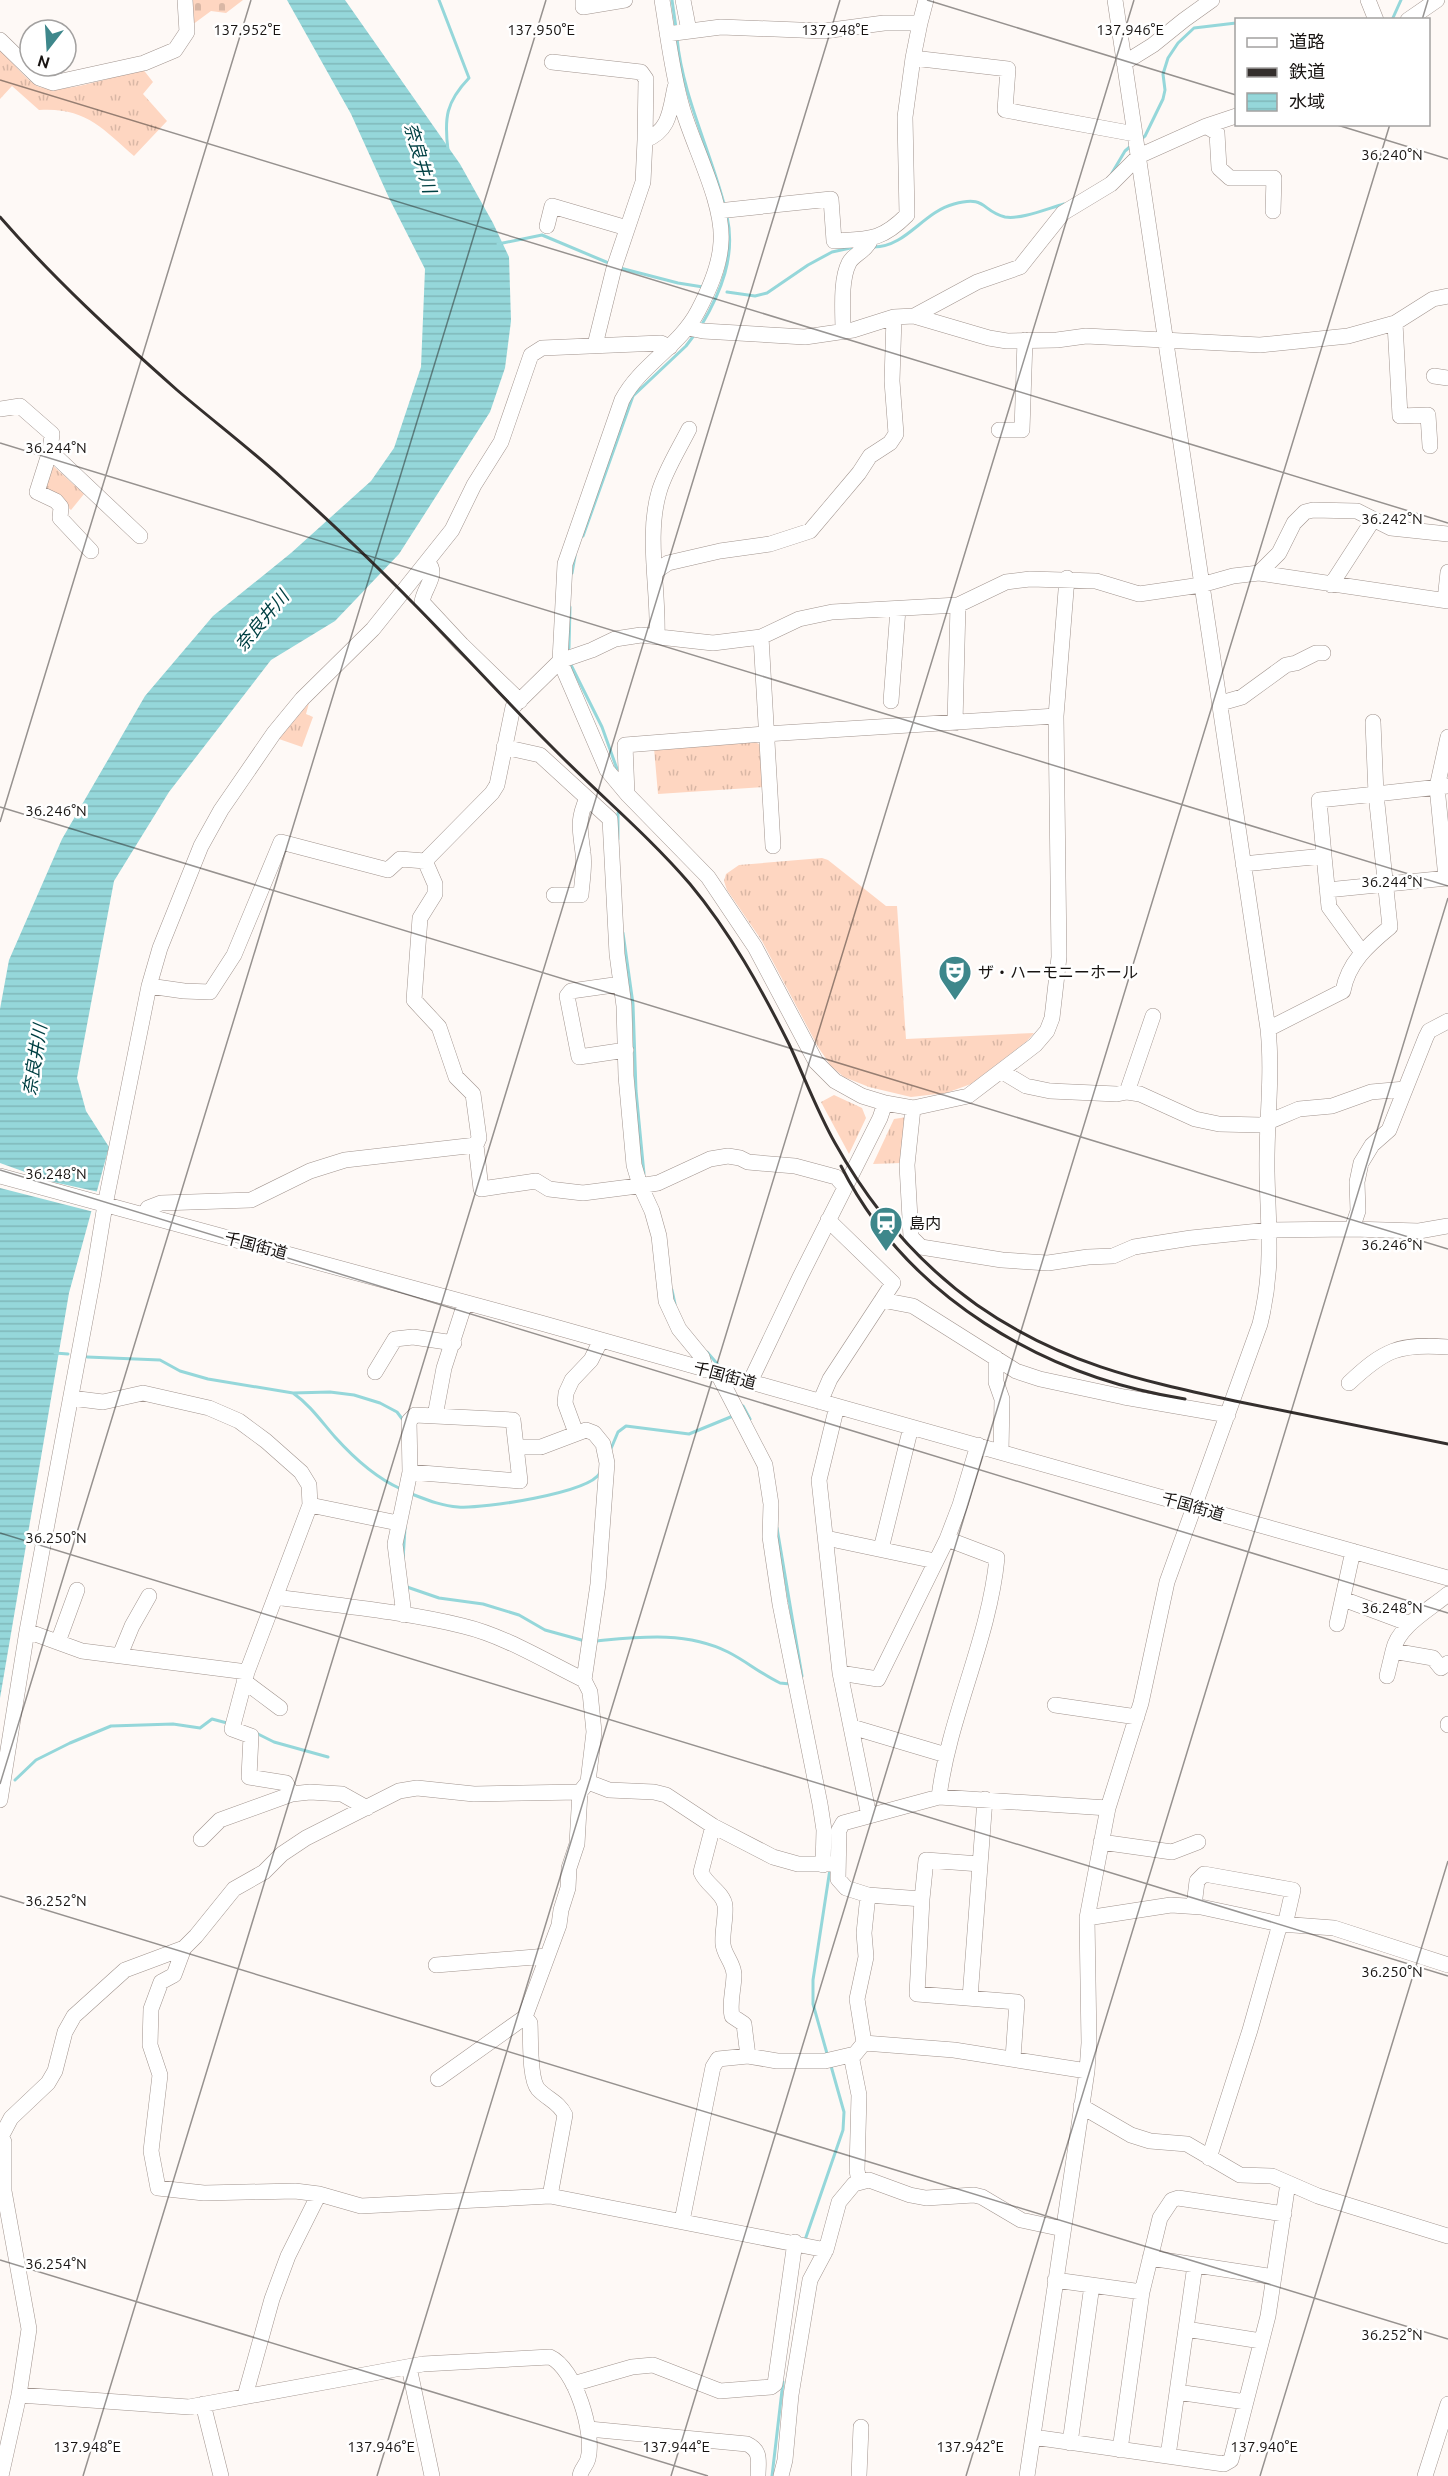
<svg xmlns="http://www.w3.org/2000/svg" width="1448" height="2476" font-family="Ubuntu,'Noto Sans JP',sans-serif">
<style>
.grass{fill:url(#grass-tufts)}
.cemetery{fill:url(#cemetery-stones)}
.water{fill:url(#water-rules)}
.pier{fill:#fef9f6}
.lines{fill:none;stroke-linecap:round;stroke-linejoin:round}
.stream{stroke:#95d7da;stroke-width:3}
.minor-casing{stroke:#a1948e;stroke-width:16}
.minor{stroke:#fff;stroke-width:15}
.rail{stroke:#342f2d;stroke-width:3}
.ticks{fill:none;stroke:#181412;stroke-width:1.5;stroke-opacity:0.45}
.labels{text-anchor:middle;stroke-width:5;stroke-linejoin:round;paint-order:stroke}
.poi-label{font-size:16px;fill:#181412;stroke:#fff;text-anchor:start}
.street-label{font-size:16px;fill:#181412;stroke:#fff}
.water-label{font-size:18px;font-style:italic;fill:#004043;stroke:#fff}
.ticks-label{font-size:15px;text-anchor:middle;fill:#181412;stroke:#fff;stroke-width:5;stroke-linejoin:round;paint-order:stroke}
</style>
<defs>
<pattern id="grass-tufts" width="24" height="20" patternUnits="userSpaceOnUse" patternTransform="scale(1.5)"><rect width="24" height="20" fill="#fed6c1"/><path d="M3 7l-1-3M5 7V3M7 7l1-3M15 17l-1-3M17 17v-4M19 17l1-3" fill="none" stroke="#d9b7a5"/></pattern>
<pattern id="cemetery-stones" width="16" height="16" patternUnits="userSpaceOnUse" patternTransform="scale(1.5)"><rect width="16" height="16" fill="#fed6c1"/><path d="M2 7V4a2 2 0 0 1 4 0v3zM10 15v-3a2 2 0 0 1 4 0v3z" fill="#d9b7a5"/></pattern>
<pattern id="water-rules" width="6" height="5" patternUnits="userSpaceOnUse" patternTransform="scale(1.5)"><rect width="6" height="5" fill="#95d7da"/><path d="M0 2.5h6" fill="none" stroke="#80b8ba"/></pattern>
</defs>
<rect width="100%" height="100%" fill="#fef9f6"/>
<path class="grass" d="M0,50C8,58 28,81 37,86C59,97 119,75 142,68L153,82L143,94L167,121L134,156C102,128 85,107 39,110L12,86L0,99Z
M50,463L84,494L71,510L43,487Z
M309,703L306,714L313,717L302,747L279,739Z
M753,741L761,745L764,787L658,794L654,748Z
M822,858L828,860L886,906H897L906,1039L1034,1033L1027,1041L971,1084L946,1093L911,1097L869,1087L844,1077L831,1066L818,1047L762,941L727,890L724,881L726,874L739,865Z
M834,1095L862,1108L866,1118L849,1154L821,1102Z
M907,1117L901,1163L873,1164L894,1119Z"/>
<path class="cemetery" d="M192,0H243L226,13L211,11L192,25Z"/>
<path class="water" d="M287,0H345L460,164L493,223L509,257L511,321L505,368L490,412L399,554L335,621L271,660L169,792L114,881L77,1078L86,1111L109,1147L69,1293L0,1698V1009L9,960L62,839L145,696L213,616L291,553L371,481L394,448L421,367L425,269L390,200L351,114Z"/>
<path class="pier" d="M0,1163L53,1182L99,1192L94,1212L0,1188Z"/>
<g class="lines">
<path class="stream" d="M439,0L469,78C446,102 444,118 448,150
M672,0L676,28
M1392,20L1401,0
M677,38C682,94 710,150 724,204
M1140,140L1145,136L1163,99L1165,90L1163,74L1168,58L1178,43L1194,28L1236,23
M1112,173L1125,151L1132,145
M498,244L542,235L611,264
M874,247C906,247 923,212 954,204C987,195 981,211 1005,217C1020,220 1049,208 1064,204
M620,268L678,283L703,287
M727,292L755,296L767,293L808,265L832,252L855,247
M701,326C721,292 736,256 727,216
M583,536L633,396L686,346L695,334
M572,573L575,556
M569,648L570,607
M571,665L602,727L617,769
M618,813V839
M623,933L633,1004L636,1091L644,1174
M672,1290L675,1304
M707,1352L720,1367
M55,1353L68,1354
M87,1357L160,1360L180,1371L208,1379L293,1393L330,1392L354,1395L380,1403L397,1412L403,1420
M293,1393C310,1405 321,1421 335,1437C353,1457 376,1478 401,1489
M743,1406L750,1419
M610,1451L618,1432L626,1426L689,1434L733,1416
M409,1493C425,1499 441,1506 458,1507C483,1509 589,1493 600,1473
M777,1528L802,1676
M403,1560L405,1528
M407,1587L439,1598L483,1604L519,1615L545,1630L585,1641
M595,1641C639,1637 686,1631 728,1652C746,1661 761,1674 780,1683L790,1684
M256,1733L274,1742L328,1757
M15,1780L36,1760L70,1743L111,1726L173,1724L200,1728L212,1719L227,1723
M828,2057L813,2004V1980L830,1869
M805,2240L843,2130L844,2112L831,2066
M772,2476L783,2382"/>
<defs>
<path id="minor" d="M583,0V7L625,0
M662,0C668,36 672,73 682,107C693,146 724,203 721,242C720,266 709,290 698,311C680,346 640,365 622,400L565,564L560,661L607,770L627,794L708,877L755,947L816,1062L835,1081L862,1096L885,1103L913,1108L968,1096L1035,1045L1047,1031L1052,1018L1059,957L1056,716L1067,578
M683,0L689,31
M1368,0L1376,20
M1408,20L1437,0
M920,23L926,0
M667,34L721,27L824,31L884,23H920L913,58L1008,69L1005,110L1135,134
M0,40L39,78L53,83L144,63L175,50L187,32L185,0
M552,62L641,72L646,79L645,140
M1124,63L1153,45L1184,20L1212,0
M1206,126L1217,133L1219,168L1230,178H1274L1273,211
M718,211L831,199L834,241C869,239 881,241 907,215L905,117L913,58
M547,226L552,206L627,228
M914,316L977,282L1020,267L1063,213L1111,184L1139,156L1206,126L1236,116
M1395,323L1400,416L1428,415L1430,446
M688,328L703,331L805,337L853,330L894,317L914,316L989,338L1007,341L1057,340L1086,336L1260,345L1348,336L1395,323L1433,299L1448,296
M843,332C843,313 840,280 849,263C854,253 865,253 871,239
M595,345L614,268L643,182L645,140C670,131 670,110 675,87
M1434,376L1448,378
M0,409L20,406L52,434L50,451L140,536
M999,430H1022L1025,340
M50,451L37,492L56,501L61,507L60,518L91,551
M427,562C440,574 424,587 422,602L462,645L520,701
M655,572L668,563L720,551L770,544L810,531L859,473L870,456L890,443L896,434L892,381L894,317
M1259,573L1448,601
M1331,585L1373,520
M1445,600L1448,572
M657,637C659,591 646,536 659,492C665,471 679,449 689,429
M761,637L773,846
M891,701L898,609
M1221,703L1242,697L1286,665L1296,663L1316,653H1323
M1373,722L1376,794L1448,786
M955,723L958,605
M504,747L540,755L610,819L617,954L624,1006L626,1076L634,1165L640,1185L652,1211L659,1236L666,1301L679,1329L702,1357L706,1370
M627,794L625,745L765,734L1056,716
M1324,856L1329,907L1361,951
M425,861L435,884V894L420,918L414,1000L439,1027L456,1077L473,1094L479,1138L476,1145L481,1189L536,1181L549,1189L583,1193L645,1185L658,1183L710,1159L728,1156L740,1158L748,1162L795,1166L836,1177L845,1187
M1243,864L1324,856L1319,800L1376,794L1390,927C1368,945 1348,963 1343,991L1268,1029
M1446,878L1437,787L1448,737
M1327,890L1448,878
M554,895H581C582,881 585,866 583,853C580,828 577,821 587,798
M621,984L571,991L567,996L579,1057L626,1050
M149,986L184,991L210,992L234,955L281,842L388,870L400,859L425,861L492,793L497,785L513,707L560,661L592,650L615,639L641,635L713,643L761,637L799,619L832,612L958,605L1006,582L1030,579L1096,581L1139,594L1201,585L1233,576L1259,573L1279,553L1294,523L1305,512L1313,510L1357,511L1391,528L1448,534
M1001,1071L1026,1086L1050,1091L1117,1094L1127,1092L1140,1094L1195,1119L1219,1124L1261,1125L1299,1109L1332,1106L1371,1092L1405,1089
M1127,1092L1153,1016
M913,1108L907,1165L911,1237L921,1247L1002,1260L1048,1263L1088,1257L1113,1256L1134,1247L1191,1238L1269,1230L1352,1229L1419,1231L1448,1226
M0,1176L541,1323L1448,1578
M144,1215L148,1208L161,1203L251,1200L310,1171L345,1160L476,1145
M1352,1229L1358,1211L1357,1182L1361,1163L1372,1145L1389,1130L1426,1037L1429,1031L1448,1021
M882,1300L913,1306L1016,1371L1040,1379L1124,1397L1228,1415
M996,1358V1382L1002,1399L1001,1452
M375,1372L395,1339L413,1337L454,1343
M718,1374L765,1465L771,1504L770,1537L780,1604L820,1804L824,1830L823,1865
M750,1382L800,1277L880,1118L885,1103
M1349,1383C1384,1350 1399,1343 1448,1347
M71,1398L103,1402L143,1393L209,1408L239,1421L266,1441L301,1472L309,1485L310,1505L247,1672L232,1729L251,1736L249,1777L286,1783L292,1794L310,1792L342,1794L367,1808
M820,1402L830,1379L893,1283L828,1220
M837,1406L819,1480L840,1673L869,1816
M435,1416L444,1368L465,1303
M576,1433L565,1403L566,1393L572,1380L591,1360L601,1340
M517,1447H541L586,1430L594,1433L603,1444L607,1463L598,1584L584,1680
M310,1505L398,1523
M826,1538L935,1561
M881,1549L911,1427
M1448,1594C1429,1610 1398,1626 1393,1651L1433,1658L1441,1668L1448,1663
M276,1597C338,1606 402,1611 463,1626C505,1636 545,1661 584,1680L590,1692L594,1732L588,1782L580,1792L577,1844L569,1868L568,1888L561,1910L559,1925L525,2017L530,2023C531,2039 529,2078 538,2089C547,2099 559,2102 565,2115L550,2196
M1343,1599L1410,1624
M404,1615L395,1544L410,1472L409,1421L415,1415L513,1420L520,1481L410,1472
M1337,1624L1353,1551
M27,1631L82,1651L247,1672
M58,1642L77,1590
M120,1655L132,1626L149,1596
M840,1673L878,1679L947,1539L960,1505L978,1445
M1387,1676L1393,1651
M244,1681L280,1708
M1055,1705L1137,1717
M1448,1724V1725
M852,1727L946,1755
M588,1782L609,1790L654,1792L666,1795L713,1826L773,1857L798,1864H833
M939,1797C949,1716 989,1640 997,1558L947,1539
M0,1800L27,1631L93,1278L105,1205L149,986L160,948L201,846L221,810L274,733L302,699L373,629L452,530L474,485L501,442L531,355L542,348L661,343L670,347
M713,1826L701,1872C706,1885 724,1893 725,1906C726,1919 722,1931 723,1944C724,1955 733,1962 734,1974C734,1989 729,2002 732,2016L744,2024L748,2056
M201,1839L220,1820L292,1794
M1101,1842L1172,1852L1198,1842
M868,1895L922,1899L917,1994L1017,2002L1013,2058
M922,1899L926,1860L980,1864
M1194,1906L1197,1881L1204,1874L1293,1890L1285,1925
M1087,1918L1171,1905L1201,1907L1280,1924L1334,1928L1448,1965
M184,1948L174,1975L161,1982L151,2009L150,2045L160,2075L151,2151L158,2188L204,2193L295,2191L319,2194L361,2206L550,2196L826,2250
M436,1965L547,1956
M970,1998L985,1799
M864,2043L954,2050L1087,2071
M851,2055L859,2095L857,2170L859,2182
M438,2079L525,2017
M1081,2106L1131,2135L1150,2141L1187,2144L1240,2175L1272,2176L1318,2196L1448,2236
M0,2133L4,2142V2191L29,2329L19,2395L1,2476
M2,2135L11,2118L48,2083L55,2071L65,2032L74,2016L125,1970L184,1948L196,1936L234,1889L264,1872L282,1854L306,1838L399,1791L417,1788L474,1794L580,1792
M1209,2158L1250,2030L1280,1924
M682,2221L713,2067L718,2059L748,2056L777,2061H825L855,2054L864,2043L857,1999L866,1957L864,1933L868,1895L846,1888L838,1879L839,1830L843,1823L939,1797L1108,1808
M1150,2258L1274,2277
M1055,2280L1142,2292
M1186,2329L1261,2341
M409,2367L432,2476
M573,2384L632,2367L653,2365L720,2391L771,2387L775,2384L795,2242
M1177,2392L1246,2402
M19,2395L189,2407L423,2364L550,2357C575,2368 595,2433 588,2459C586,2466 581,2469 580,2476
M245,2396L272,2299L288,2256L319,2194
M203,2404L221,2476
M589,2429L747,2444C762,2451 758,2462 758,2476
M1033,2437L1224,2464L1231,2460L1268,2316L1288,2183
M1070,2443L1092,2285
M1120,2450L1142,2292L1160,2218L1172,2200L1178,2198L1284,2214
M1168,2456L1195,2265
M781,2476L785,2460L791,2395L810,2280L826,2250L839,2202L854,2184L869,2180L910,2195L926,2198L974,2195L982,2197L1021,2220L1063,2229
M859,2476L861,2427
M1027,2476L1087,2071L1089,2043L1087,1918L1108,1808L1141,1703L1167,1582L1260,1324C1274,1267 1268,1228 1267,1172C1266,1124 1273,1077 1268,1029L1115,0
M1425,2476L1448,2404"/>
</defs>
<use href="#minor" class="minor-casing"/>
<use href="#minor" class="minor"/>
<path class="rail" d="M0,217C54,279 115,335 177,390C212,420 249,448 283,479C327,519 371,560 412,602C459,649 503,698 550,745C596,792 647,834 690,884C730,932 761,988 789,1044C804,1076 817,1111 835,1143C870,1206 918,1263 977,1305C1060,1363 1138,1380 1235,1401C1306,1416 1377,1430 1448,1444
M841,1166C907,1297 1044,1377 1185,1399"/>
</g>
<path class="ticks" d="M927,0L1236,95M1422,20L1428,0M0,80L1448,523M1334,124L1448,159M0,443L1448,886M0,807L1448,1249M0,822L251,0M0,1170L1448,1613M0,1533L1448,1976M0,1784L546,0M0,1896L1448,2339M0,2260L708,2476M83,2476L840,0M377,2476L1134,0M671,2476L1390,124M966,2476L1448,898M1260,2476L1448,1861"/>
<defs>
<symbol id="theatre-pin" viewBox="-11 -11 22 30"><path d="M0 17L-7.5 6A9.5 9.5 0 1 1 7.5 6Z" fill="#3e878b" stroke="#fff"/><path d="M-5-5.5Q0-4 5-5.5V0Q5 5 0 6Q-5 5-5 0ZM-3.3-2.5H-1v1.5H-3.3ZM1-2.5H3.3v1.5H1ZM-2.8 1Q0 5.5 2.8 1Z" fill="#fff"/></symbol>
<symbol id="station-pin" viewBox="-11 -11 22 30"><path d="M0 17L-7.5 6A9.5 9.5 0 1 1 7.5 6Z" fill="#3e878b" stroke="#fff"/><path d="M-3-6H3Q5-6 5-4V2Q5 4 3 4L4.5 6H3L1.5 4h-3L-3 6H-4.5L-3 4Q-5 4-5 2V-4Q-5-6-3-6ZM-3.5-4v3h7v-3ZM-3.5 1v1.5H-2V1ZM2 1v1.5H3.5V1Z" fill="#fff"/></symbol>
</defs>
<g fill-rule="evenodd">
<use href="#theatre-pin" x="936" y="953" width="38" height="52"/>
<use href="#station-pin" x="867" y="1204" width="38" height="52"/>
</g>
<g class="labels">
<g class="poi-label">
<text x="978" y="978">ザ・ハーモニーホール</text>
<text x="909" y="1229">島内</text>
</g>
<g class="street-label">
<text transform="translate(256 1245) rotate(15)" y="6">千国街道</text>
<text transform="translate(725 1375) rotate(15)" y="6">千国街道</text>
<text transform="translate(1193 1506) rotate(16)" y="6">千国街道</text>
</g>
<g class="water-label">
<text transform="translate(420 158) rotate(74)" y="6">奈良井川</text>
<text transform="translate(262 621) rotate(-50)" y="6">奈良井川</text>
<text transform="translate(35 1060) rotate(-81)" y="6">奈良井川</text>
</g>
</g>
<g class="ticks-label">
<text x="247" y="35">137.952°E</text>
<text x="541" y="35">137.950°E</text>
<text x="835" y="35">137.948°E</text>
<text x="1130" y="35">137.946°E</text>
<text x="1392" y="160">36.240°N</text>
<text x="56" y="453">36.244°N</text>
<text x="1392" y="524">36.242°N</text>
<text x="56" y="816">36.246°N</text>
<text x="1392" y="887">36.244°N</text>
<text x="56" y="1179">36.248°N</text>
<text x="1392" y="1250">36.246°N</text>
<text x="56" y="1543">36.250°N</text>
<text x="1392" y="1613">36.248°N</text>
<text x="56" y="1906">36.252°N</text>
<text x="1392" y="1977">36.250°N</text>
<text x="56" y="2269">36.254°N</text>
<text x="1392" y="2340">36.252°N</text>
<text x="87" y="2452">137.948°E</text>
<text x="381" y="2452">137.946°E</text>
<text x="676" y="2452">137.944°E</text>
<text x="970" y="2452">137.942°E</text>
<text x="1264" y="2452">137.940°E</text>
</g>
<rect x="1235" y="18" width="195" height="108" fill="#ffffff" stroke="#a3a1a0" stroke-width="1.5"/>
<rect x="1247" y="38" width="30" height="9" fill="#ffffff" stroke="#a3a1a0" stroke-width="1.5"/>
<text x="1289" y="48" font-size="18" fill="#181412">道路</text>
<rect x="1247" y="68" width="30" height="9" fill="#342f2d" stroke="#a3a1a0" stroke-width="1.5"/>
<text x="1289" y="78" font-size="18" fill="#181412">鉄道</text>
<rect x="1247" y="93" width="30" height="18" fill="url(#water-rules)" stroke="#a3a1a0" stroke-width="1.5"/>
<text x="1289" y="108" font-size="18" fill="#181412">水域</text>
<g transform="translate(48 48) rotate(197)"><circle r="28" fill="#ffffff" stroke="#a3a1a0" stroke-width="1.5"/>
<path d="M0-4.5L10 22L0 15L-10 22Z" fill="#3e878b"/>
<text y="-9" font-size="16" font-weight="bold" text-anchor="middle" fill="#181412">N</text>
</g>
</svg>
